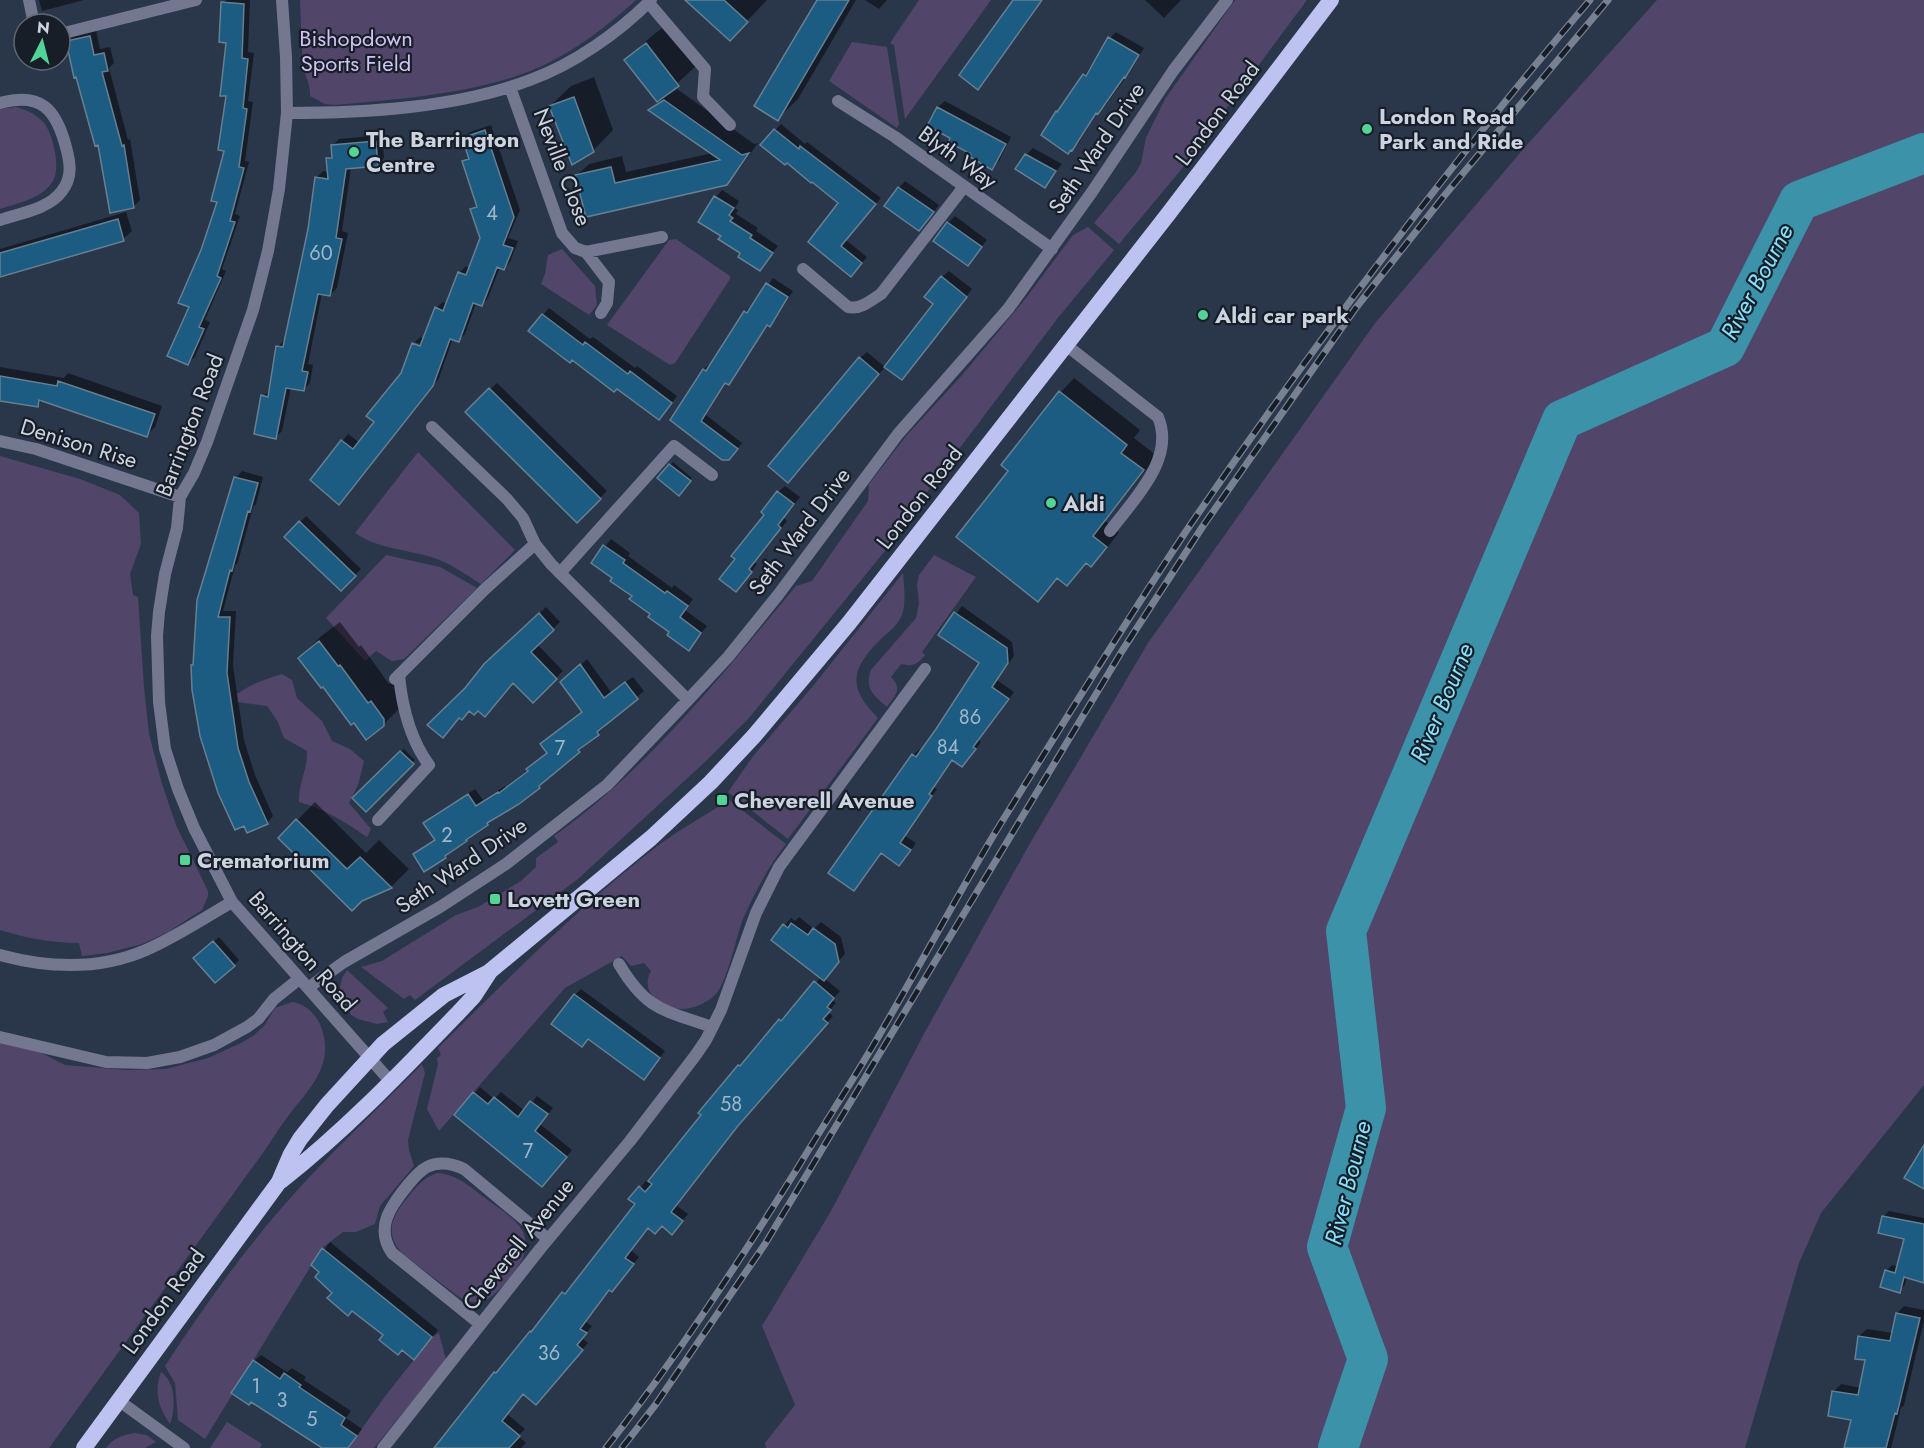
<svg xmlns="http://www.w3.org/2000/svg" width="1924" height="1448" font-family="Jost,sans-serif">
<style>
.green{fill:#51456a}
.shadow{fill:#0007}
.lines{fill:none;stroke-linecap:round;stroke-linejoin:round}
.river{stroke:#3c92a9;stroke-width:40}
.building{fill:#1c5c82;stroke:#667f91;stroke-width:1.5}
.service{stroke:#737790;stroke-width:12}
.minor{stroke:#737790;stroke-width:12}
.trunk{stroke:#bdc2f0;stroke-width:16}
.rail-casing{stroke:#778192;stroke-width:7}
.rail{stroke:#181e28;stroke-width:4.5;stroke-dasharray:14;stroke-linecap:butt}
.poi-dot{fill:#53d396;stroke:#181e28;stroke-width:2}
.labels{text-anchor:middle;stroke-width:4.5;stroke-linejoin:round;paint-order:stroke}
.number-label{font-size:20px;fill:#a0b6c9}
.park-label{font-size:22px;fill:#d1c2f4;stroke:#181e28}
.street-label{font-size:22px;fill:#ccd4e1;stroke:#181e28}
.poi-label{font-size:22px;font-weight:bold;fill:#ccd4e1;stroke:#181e28;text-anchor:start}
.water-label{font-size:24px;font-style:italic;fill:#86e1fc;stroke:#181e28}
</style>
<rect width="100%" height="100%" fill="#2a374b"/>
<path class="green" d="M300,0H636C604,29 566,58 525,73C464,95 398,99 335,105L325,104L310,96C311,85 304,75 303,63C301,42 301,21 300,0Z
M919,0H991L905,119L894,45L890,43Z
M1235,0H1307L1180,171L1119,244L1094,223L1136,172L1141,163L1146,138L1165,99Z
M1657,0H1924V1085L1821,1213L1799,1263L1745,1448H766L765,1443L795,1405L762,1326L831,1211L925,1032L1029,845L1148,643L1376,322L1526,146Z
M852,42L887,47L899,124L897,128L829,81Z
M16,107C27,110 36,114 44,123C53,134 61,168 53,181C42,199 18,203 0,209V109Z
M1088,227L1114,250L1057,319L944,469L884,552L749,718L706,761L578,879L415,1000L410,995L404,999L361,967L382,961L456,915L478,907L521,881L536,867V858L558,842L554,836C650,767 721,676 796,586L812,581L868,501L869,484L907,435L964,373L1026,298L1073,235Z
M676,239L730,276V279L675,363L670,365L607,325L669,240Z
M562,249L595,286L597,305L589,315L541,284L545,274L548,255Z
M418,452L515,550L481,584C465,574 449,562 431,557C404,549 379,549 355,533Z
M0,456L80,479L120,495L139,513L141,544L130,574L133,595L138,597L144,687L149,734L162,784L176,825L208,891V896L202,910L166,933L142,944L107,953L82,956L79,943C52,943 26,938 0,930Z
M386,555L440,567L477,588L404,659L392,661L376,651L365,661L326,618Z
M934,555L976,577L922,652L925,655C918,664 913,667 901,664L891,677C903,689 895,695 887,707C874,695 864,689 871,670L916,618L919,603L917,584L919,575Z
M903,573C904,586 907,607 900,619C896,626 890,631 884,636C852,667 845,685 878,718L788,839L728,792L754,755L813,686Z
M282,674L292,680L297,698L322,721L332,741L350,749L364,761L358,785L349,803L371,829L367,837C345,822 325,809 299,802C298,784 308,769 307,751L284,738L278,722L267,706L237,702V694C251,684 265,679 282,674Z
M729,800L786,844C768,867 755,892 743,919C736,937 727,985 714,996C706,1003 693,1009 681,1009C661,1008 639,992 651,971L644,963L631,966L622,956L565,988L439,1131L427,1109L438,1064L437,1058L441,1055L438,1048C509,978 580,905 660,844C682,828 706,815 729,800Z
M347,970L388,1008L383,1012L388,1022L377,1024L358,1019L351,1015L339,993L342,978Z
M292,1002C304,1003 315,1013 320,1024C337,1066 308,1089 286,1119C278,1129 272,1140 265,1150L49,1448H0V1032L65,1065L127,1070L166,1069L208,1058L241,1043L253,1036L264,1026L275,1008Z
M422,1064L425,1073L408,1140L409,1150L414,1166L380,1206L375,1224L356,1232H343L322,1248L205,1439L178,1420L175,1383L165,1366C207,1302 251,1240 303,1184C341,1143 383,1104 422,1064Z
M437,1173C457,1174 470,1187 485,1198C497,1207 517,1219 523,1232C526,1239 527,1248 524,1255C520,1268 495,1299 481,1302C473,1303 466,1301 459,1297L404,1255C381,1232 394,1214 411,1193C419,1184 425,1177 437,1173Z
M439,1333L446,1360L374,1448H348L386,1395L432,1337Z
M161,1372C176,1382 176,1408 170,1424C158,1407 154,1392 161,1372Z
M227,1422L262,1444L260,1448H210Z
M135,1433L147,1435L156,1442L145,1448H106C113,1438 123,1435 135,1433Z"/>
<path class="shadow" d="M39,0H84L42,11Z
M226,0H250L248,52L254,53L248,101L253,102L245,161L249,162L235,214L240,216L222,269L226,271L205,320L210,322L195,357L188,363L191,307L202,251L219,201L226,150L228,41L223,3Z
M696,0H767L730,39Z
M818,0H856L798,99L777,119Z
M865,0H887L879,9Z
M1015,0H1042L978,88Z
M1145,0H1181L1164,18Z
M667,24L698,64L667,93L668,95L677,89L754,144L758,143L738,171L726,184L587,215L577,175L589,164L622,156L626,172L713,153L651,110L658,102L626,60L647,40Z
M96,30L100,49L110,47L114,63L109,68L128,140L130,139L140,200L133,207L100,143L68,41L75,35Z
M1116,32L1144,48L1132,69L1105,106L1097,112L1079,143L1072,149L1043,134L1057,112L1064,105L1110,38Z
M594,77L613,130L593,151L550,106L571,86Z
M945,101L1011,137L999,161L992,168L952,138L929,125L938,107Z
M781,124L805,144L807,142L881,198L846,240L867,257L857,269L810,242L840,203L762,145Z
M491,125L520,210L508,238L518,241L510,262L504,268L500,267L488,298L482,305L476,303L465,334L459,340L453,338L439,378L345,496L312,479L348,434L360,443L376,422L402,373L413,344L415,342V345L428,347L415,342L420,337L424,339L436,308L443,302L447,304L459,273L466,266L470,268L481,238L472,210L477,204L463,162L469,156L463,138L470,132Z
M382,135L384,158L378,164L351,167L342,231L348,233L337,288L330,295L322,293L308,364L313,365L310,383L304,389L291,387L282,431L276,437L263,396L271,390L278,347L284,340L309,229L316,178L323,171L329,172L328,159L333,154L332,146L339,139Z
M1033,148L1062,164L1045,186L1026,155Z
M905,181L939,205L926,223L899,188Z
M722,190L739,201L735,208L738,210L736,214L758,228L756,231L778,246L760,269L723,236L700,222L716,197Z
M126,212L132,231L123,239L0,276V249Z
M955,216L987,240L968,264L948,223Z
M949,271L972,289L908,372L935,304L942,277Z
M773,278L793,291L775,320L770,325L768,324L735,377L729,383L727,382L706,415L742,443L735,452L672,420L704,369L710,364L712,365L745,312L751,306L753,307Z
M549,308L590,339L593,337L635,368L637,366L677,396L665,412L617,387L573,358L543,315Z
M867,352L885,367L794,474L860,358Z
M0,367L64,378L68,373L162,406L155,427L147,435L43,400L37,406L0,400Z
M1074,378L1140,430L1134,438L1157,456L1105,521L1119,532L1105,551L1091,564L1088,562L1067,584L1058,578L1038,600L1011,471L1003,465L1061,392Z
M497,383L607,491L577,520L467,412Z
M673,462L692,478L682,491L659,478Z
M242,471L263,477L256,504L253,507L238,562L235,566L223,611H236L233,666L244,740L255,775L273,816L267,823L195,664L236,478Z
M785,486L800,497L784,518L787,521L754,562L757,564L742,584L737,558L766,514L778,492Z
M306,516L361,569L341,589L286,537Z
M611,539L630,553L628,556L672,588L674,585L693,599L685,610L707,626L688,649L614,578L593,562Z
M962,606L1012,642L1014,656L997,680L1014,692L979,740L981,742L969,759L962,765L953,759L934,787L937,789L905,836L916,843L906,858L899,864L882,852L854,889L913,755L920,749L922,751L981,662L940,634Z
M546,607L560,622L537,644L563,671L533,701L513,682L467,688L486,665Z
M340,622L359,647L361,645L389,684L392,682L404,699V704L383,725L354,721L300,658L320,637Z
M587,659L611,692L633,677L644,691L603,726L605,727L585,744L579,751L545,779L546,781L539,787L494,818L445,857L425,870L415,855L436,839L425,823L432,816L475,789L483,800L505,786L506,788L548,752L542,744L583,711L562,683Z
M404,749L415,760L366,810L354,798Z
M315,802L366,853L379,840L409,869L391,887L361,900L280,838Z
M799,917L814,929L821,922L841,937L845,954L824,978L840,991L832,1000L836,1003L828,1012L833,1016L744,1119L676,1205L688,1214L678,1226L662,1225L649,1227L631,1250L639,1257L618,1284L612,1290L610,1289L586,1322L592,1326L582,1338L588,1343L542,1396L524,1393L507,1414L525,1429L518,1436L526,1443L521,1448H435L496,1373L503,1367L564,1293L570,1287L571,1288L637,1204L640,1188L646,1181L649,1183L704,1115L739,1066L746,1060L780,1020L786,1014L788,1015L821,977L773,940L791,918L795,921Z
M219,937L239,960L234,965L201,952Z
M581,989L665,1051L644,1078L589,1038L582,1045L575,995Z
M480,1087L494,1099L501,1092L525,1111L537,1096L553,1108L540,1124L572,1150L548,1179L456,1115Z
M1889,1211L1924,1218V1281L1907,1277L1905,1285L1899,1291L1886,1271L1892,1265L1898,1267L1906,1237L1883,1217Z
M330,1242L438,1330L420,1352L385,1335L334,1293L321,1272L313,1265Z
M1904,1306L1924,1310V1321L1904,1405L1901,1408L1891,1448H1845L1853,1419L1833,1392L1841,1384L1861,1388L1867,1359L1859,1336L1867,1329L1893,1333L1897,1313Z
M261,1355L287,1372L292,1368L306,1377L304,1380L351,1411L346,1418L362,1429L349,1448H324L251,1400L254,1361Z"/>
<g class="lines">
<path class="river" d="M1338,1448L1368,1359L1327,1247L1366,1108L1346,931L1562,420L1725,347L1799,201L1924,153"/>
</g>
<path class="building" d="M685,0H724L748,22L730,41Z
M817,0H849L778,121L754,106Z
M1013,0H1042L978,90L959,75Z
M221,2L244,4L242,58L248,59L243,108L247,109L239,167L244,168L230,221L235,222L217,276L221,278L199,327L204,329L188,365L167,356L189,307L178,303L201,250L217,202L211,201L224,151L218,150L226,96H220L226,43L219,42Z
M90,36L94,55L104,53L108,71L102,72L122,146L124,145L134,208L110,213L98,145L95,146L76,77L74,78L66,41Z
M1108,37L1139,55L1125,78L1124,77L1098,114L1096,113L1072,151L1071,150L1068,154L1041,135L1056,111L1057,112L1083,74L1086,76Z
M646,43L679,86L657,102L624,60Z
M574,97L594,152L572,165L549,106Z
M664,100L742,155L749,153L727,185L586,217L575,175L611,167L615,183L720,160L648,110Z
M937,107L1006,144L992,170L970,157L971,154L948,142L950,138L927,126Z
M774,129L799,149L800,146L876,204L841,246L862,263L851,277L808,242L838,203L812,182L811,183L787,163L785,165L760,145Z
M485,130L514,217L503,245L513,248L504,270L497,267L482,306L473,303L459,342L450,339L433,386L339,505L310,480L341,440L353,449L374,422L366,416L401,373L412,343L420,346L435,307L443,311L458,272L466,275L480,238L470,209L477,207L462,161L469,159L462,138Z
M376,141L378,166L346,169L336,238L342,239L330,296L318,294L302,371L308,372L304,391L286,388L276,439L254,434L261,395L268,397L276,346L283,347L308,229L315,177L328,179L326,158H332L331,145Z
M1025,154L1056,171L1045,188L1015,169Z
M898,187L934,212L919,231L884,206Z
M714,196L734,208L729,215L733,218L730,221L752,235L750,238L773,253L760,271L738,257L740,253L718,239L721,236L698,222Z
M118,219L124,241L0,277V253Z
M947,222L982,247L968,266L933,241Z
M941,276L967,297L902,380L884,367L933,304L924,297Z
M766,283L788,297L770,327L767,325L729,385L725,383L701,421L738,449L729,460H722L670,420L703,369L706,371L744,311L747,313Z
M542,314L583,345L585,342L628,374L630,371L672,403L659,420L617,389L614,392L572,360L570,363L528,331Z
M859,357L879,374L788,483L768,466Z
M0,376L57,386L58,381L155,414L147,437L39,400L38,407L0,401Z
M489,388L601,499L577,523L465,412Z
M1059,391L1127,445L1121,453L1144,470L1093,536L1107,547L1091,567L1086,563L1067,586L1057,578L1038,602L956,537L1008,471L1001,465Z
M669,464L691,481L679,496L657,478Z
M234,477L258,483L250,512L248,511L232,571L230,570L218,617H230L227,673L238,748L249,782L268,824L247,833L244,826L235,830L218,793L200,736L192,690L191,665H193L197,600Z
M777,491L794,504L778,525L781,528L749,569L752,572L736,592L719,579L735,559L731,556L764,515L761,512Z
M299,521L356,576L341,591L284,537Z
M603,545L625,560L623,563L665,593L667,591L688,606L680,617L701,633L689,651L667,635L669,632L648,617L650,614L629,599L632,596L610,581L612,578L591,563Z
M954,612L1007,648L1008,663L992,687L1009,699L973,747L976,749L962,767L952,760L929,794L932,796L900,843L911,850L899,866L881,853L854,891L828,873L912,754L916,757L936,729L979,663L938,635Z
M539,613L554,630L531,652L557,679L533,703L513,683L485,717L478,711L474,715L469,711L462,720L459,718L443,738L427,725L465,688L484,664Z
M319,641L338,666L340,665L368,703L371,701L384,719V726L366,740L354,723L351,725L323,687L321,688L298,658Z
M580,664L604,698L625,682L638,699L597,732L599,735L578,750L580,752L539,786L540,788L519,804L487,823L488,825L466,840L467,841L445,856L446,858L424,872L413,854L435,840L423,823L468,794L476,806L498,792L499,793L528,771L526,769L547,753L540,744L582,712L560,682Z
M400,751L414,764L366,812L352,798Z
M296,819L347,869L360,857L392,888L362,901L352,911L278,838Z
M791,923L808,935L813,928L835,944L839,962L824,981L771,940L783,924L788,928Z
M213,941L235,966L215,983L193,958Z
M814,981L834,998L827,1007L831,1010L823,1019L828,1023L737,1127L671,1212L683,1221L672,1235L662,1226L655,1234L648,1228L625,1258L634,1264L612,1292L609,1290L580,1329L587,1333L577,1345L583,1350L536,1405L523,1394L502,1421L520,1436L509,1448H434L494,1372L496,1373L530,1331L531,1332L562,1292L565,1294L635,1204L628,1199L639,1186L645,1192L652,1184L648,1181L701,1115L698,1113L738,1065L740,1066L779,1019L781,1021Z
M574,994L660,1058L644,1080L588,1039L582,1047L551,1024Z
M473,1092L488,1104L494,1097L518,1117L530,1101L548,1114L535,1131L567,1157L542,1187L454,1115Z
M1924,1145V1189L1904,1178Z
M1882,1216L1924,1224V1283L1904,1277L1900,1293L1880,1287L1885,1270L1895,1273L1904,1239L1878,1233Z
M322,1248L432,1337L414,1360L402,1350L398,1355L379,1340L383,1335L352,1311L348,1316L327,1298L332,1293L315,1277L319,1272L311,1265Z
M1896,1313L1920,1318L1897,1414L1895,1413L1886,1448H1844L1851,1420L1828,1416L1832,1391L1858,1395L1865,1360L1855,1359L1858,1336L1890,1341Z
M253,1360L280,1379L284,1373L301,1385L299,1387L345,1418L341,1425L357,1436L348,1448H322L251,1402L249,1405L231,1393Z"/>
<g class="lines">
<path class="service" d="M29,0L34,24
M648,2L705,69L703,97L730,125
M60,34L196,0
M803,269L848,307C860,310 870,301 881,294L963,188
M1066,345L1158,417C1176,459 1133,500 1110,531
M560,573L674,446L712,475
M378,820L429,765C410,739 402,707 399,675
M0,955C48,968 100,970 146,950C176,937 204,918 232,902
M0,1037L106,1062L147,1063L180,1057L214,1045L247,1027L258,1019L274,999L299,979"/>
<path class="minor" d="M282,0L286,57L287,113L279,189L268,251L253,310L207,442L194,473L180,497L177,528L165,574L159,612L157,636L159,702L165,749L178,789L194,828L232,902L391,1082
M510,87L562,233L575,248L586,252L662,237
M838,101L895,137L1052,249
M0,103C41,92 56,109 66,147C70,162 73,177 62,191C49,209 21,213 0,220
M287,113C364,113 457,108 530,80C574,64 618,33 651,0
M586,252L609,282L607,303L601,313
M432,427L507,499L523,518L535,544L551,564L688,700
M0,441L36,449L180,497
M395,679L485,589L535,544
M619,964C647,1011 664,1010 712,1027
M308,988L344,962L440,907L506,864L607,785L688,700L728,657L778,595L898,434L1008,309L1092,192L1173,71L1227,0
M480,1324L392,1253C375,1228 390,1207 407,1186C412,1180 419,1171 427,1167C439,1161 453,1164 464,1169L548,1239
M118,1400L184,1448
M383,1448L540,1249L630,1141L695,1056L706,1040L721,1010L756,913L779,867L925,669"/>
<path class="trunk" d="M281,1181C346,1130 402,1071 459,1012L474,996L489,973
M84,1448L279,1182L291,1154L300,1139L327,1105L383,1044L444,995L489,972L651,838L711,782L754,736L849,623L1169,213L1331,0"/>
<defs>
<path id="rail" d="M606,1448C677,1357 739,1262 800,1164C824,1124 850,1085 874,1044C917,971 957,895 1001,823C1065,721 1127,618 1195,518C1318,339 1449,165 1590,0
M622,1448L656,1404L765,1244L1122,651L1203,526L1355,309L1444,196L1608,0"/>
</defs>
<use href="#rail" class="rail-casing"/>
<use href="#rail" class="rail"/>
</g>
<g class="poi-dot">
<circle cx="1367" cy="129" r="6"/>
<circle cx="354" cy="152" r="6"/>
<circle cx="1203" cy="315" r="6"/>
<circle cx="1051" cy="503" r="6"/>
<rect x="716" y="794" width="12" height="12" rx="3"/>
<rect x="179" y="854" width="12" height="12" rx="3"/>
<rect x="489" y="893" width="12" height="12" rx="3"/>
</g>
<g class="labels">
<g class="number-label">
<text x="492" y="220">4</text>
<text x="321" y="260">60</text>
<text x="970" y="724">86</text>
<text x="948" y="754">84</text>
<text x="560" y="755">7</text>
<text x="447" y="842">2</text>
<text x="731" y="1111">58</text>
<text x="528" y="1158">7</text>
<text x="549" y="1360">36</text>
<text x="256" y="1393">1</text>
<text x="282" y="1407">3</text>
<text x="312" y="1426">5</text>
</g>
<g class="park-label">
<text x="356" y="46">Bishopdown<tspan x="356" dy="25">Sports Field</tspan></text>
</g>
<g class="street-label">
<text transform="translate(1217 113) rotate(-53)" y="8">London Road</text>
<text transform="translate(1096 148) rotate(-56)" y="8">Seth Ward Drive</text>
<text transform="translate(958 157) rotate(36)" y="8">Blyth Way</text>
<text transform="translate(563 167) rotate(69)" y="8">Neville Close</text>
<text transform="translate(189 425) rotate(-69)" y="8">Barrington Road</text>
<text transform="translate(79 443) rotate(17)" y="8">Denison Rise</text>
<text transform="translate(919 497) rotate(-52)" y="8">London Road</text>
<text transform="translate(799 531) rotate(-53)" y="8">Seth Ward Drive</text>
<text transform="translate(461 865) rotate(-34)" y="8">Seth Ward Drive</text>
<text transform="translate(303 951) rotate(49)" y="8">Barrington Road</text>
<text transform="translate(518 1244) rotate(-51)" y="8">Cheverell Avenue</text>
<text transform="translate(163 1301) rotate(-54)" y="8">London Road</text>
</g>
<g class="poi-label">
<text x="1379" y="124">London Road<tspan x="1379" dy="25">Park and Ride</tspan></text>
<text x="366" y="147">The Barrington<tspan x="366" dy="25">Centre</tspan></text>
<text x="1215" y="323">Aldi car park</text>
<text x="1063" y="511">Aldi</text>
<text x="734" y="808">Cheverell Avenue</text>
<text x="197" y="868">Crematorium</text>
<text x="507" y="907">Lovett Green</text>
</g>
<g class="water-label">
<text transform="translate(1757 282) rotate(-62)" y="8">River Bourne</text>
<text transform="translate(1442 703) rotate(-67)" y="8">River Bourne</text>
<text transform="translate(1348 1183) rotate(-76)" y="8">River Bourne</text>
</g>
</g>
<g transform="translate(42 42) rotate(6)"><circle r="28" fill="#181e28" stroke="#606772" stroke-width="1.5"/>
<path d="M0-4.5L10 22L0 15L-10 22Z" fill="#53d396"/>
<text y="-9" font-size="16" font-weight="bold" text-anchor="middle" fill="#ccd4e1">N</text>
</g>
</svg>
